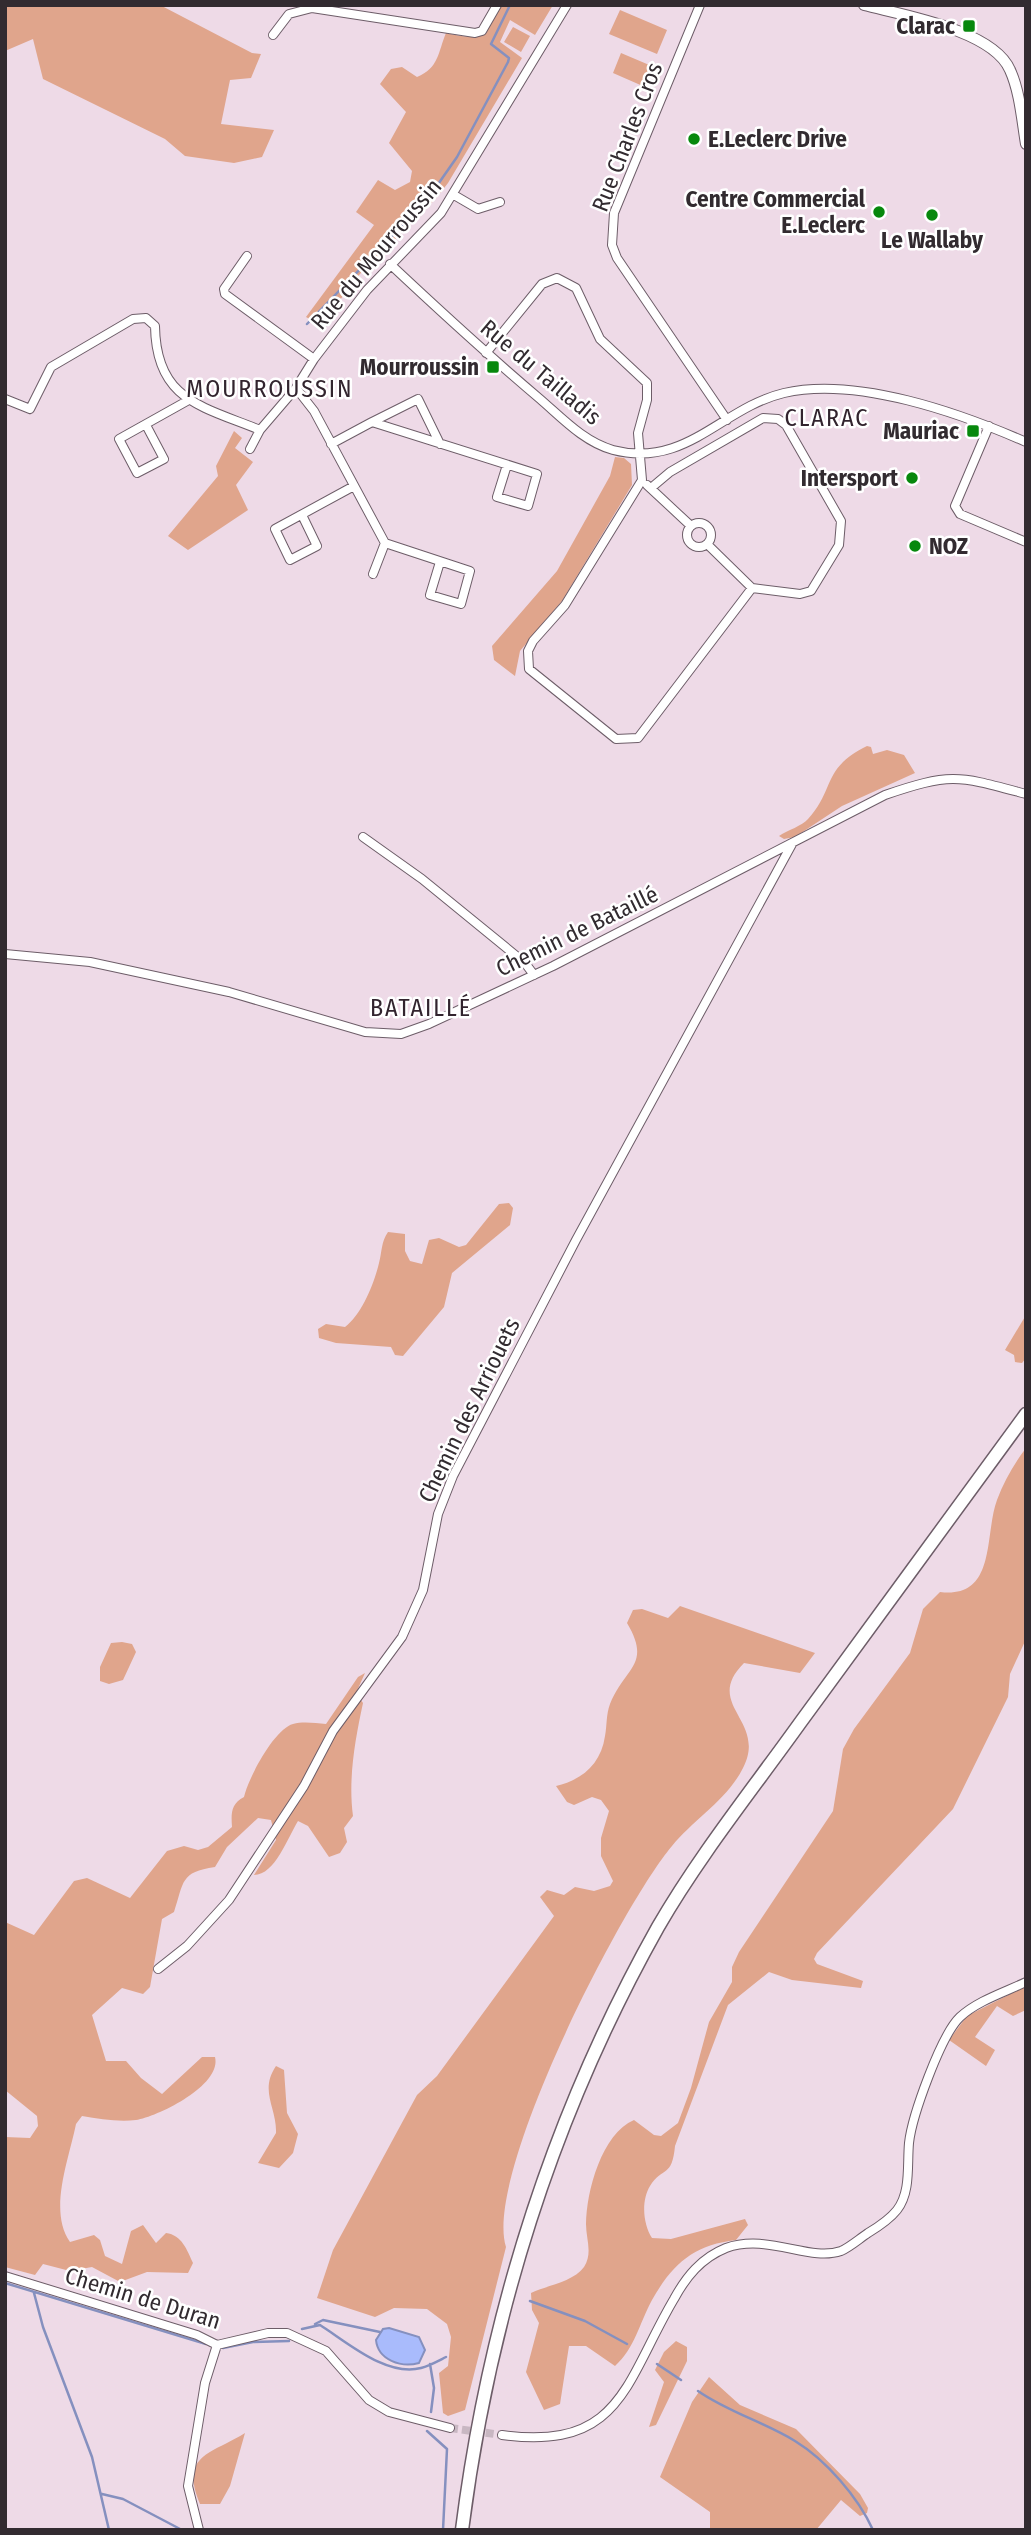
<svg xmlns="http://www.w3.org/2000/svg" width="1031" height="2535" font-family="'Fira Sans Condensed',sans-serif">
<style>
.green{fill:#e0a58c}
.water{fill:#a9bbfc;stroke:#8590bf;stroke-width:2}
.lines{fill:none;stroke-linecap:round;stroke-linejoin:round}
.stream{stroke:#8590bf;stroke-width:2.5}
.minor-tunnel{stroke:#c8b7c2;stroke-width:8;stroke-dasharray:8 4;stroke-linecap:butt}
.minor-casing{stroke:#6d5d68;stroke-width:10}
.tertiary-casing{stroke:#6d5d68;stroke-width:12}
.trunk-casing{stroke:#6d5d68;stroke-width:15}
.minor{stroke:#fff;stroke-width:8}
.tertiary{stroke:#fff;stroke-width:10}
.trunk{stroke:#fff;stroke-width:12}
.poi-dot{fill:#07880d;stroke:#fff;stroke-width:2.5}
.labels{text-anchor:middle;stroke-width:5;stroke-linejoin:round;paint-order:stroke}
.poi-label{font-size:23px;font-weight:bold;fill:#322b30;stroke:#fff;text-anchor:end}
.street-label{font-size:23px;fill:#322b30;stroke:#fff}
.neighbourhood-label{font-size:24px;letter-spacing:2px;fill:#32242e;stroke:#fff}
</style>
<rect width="100%" height="100%" fill="#eedae7"/>
<path class="green" d="M5,5H160L252,53L261,54L251,78L230,80L221,124L274,130L262,157L234,163L185,156L165,139L43,79L33,39L5,51Z
M501,5H553L535,35L510,20L500,42L522,58L448,183C423,217 388,243 360,274C346,290 335,312 315,322L306,317L374,225L356,212L378,180L395,190L410,182L412,171L389,143L406,112L380,84L391,69L402,67L417,77C439,68 438,52 446,33C482,42 484,34 501,5Z
M620,10L667,30L657,54L609,34Z
M513,27L530,36L521,52L504,42Z
M621,53L654,67L645,87L613,73Z
M234,431L242,438L235,448L253,462L236,485L248,510L188,550L168,536L218,476L216,466Z
M615,457L624,458L631,464L632,485L562,601L520,651L515,676L494,660L492,646L557,571L610,476Z
M867,746L871,747L873,754L887,750L904,755L915,773L842,806L795,837L784,839L779,836C788,830 802,826 808,819C836,788 821,769 867,746Z
M509,1203L513,1208L510,1225L452,1273L444,1307L403,1356L395,1355L391,1347L336,1343L319,1338L318,1329L326,1324L345,1327C362,1314 374,1284 379,1263C382,1252 381,1242 388,1232L405,1234V1251L410,1261L422,1264L429,1240L439,1238L459,1247L466,1245L499,1204Z
M1026,1315V1358L1022,1363L1015,1362L1014,1355L1005,1350Z
M1026,1448V1639L1010,1674L1008,1697L953,1809L817,1953L814,1959L817,1964L863,1981L861,1988L792,1980L769,1972L728,2005L675,2146C672,2178 663,2166 650,2186C641,2201 643,2224 652,2238L671,2239L745,2219L748,2225L736,2240C694,2245 673,2263 652,2300C639,2324 635,2348 615,2366L586,2346H569L560,2404L544,2410L526,2372L539,2323L532,2310L531,2293C548,2285 573,2282 584,2267C593,2253 586,2239 586,2224C586,2192 602,2133 634,2120L654,2135L661,2136L678,2123L691,2088L709,2022L732,1982V1967L739,1952L833,1811L843,1749L854,1729L910,1653L923,1609L940,1592C997,1599 984,1535 997,1500C1004,1481 1014,1464 1026,1448Z
M680,1606L815,1653L800,1673L744,1663C702,1705 768,1720 743,1768C727,1800 694,1819 672,1846C622,1905 483,2175 506,2247L465,2410L448,2416L443,2413L439,2373L448,2366L451,2337L447,2324L427,2309L394,2308L375,2317L317,2298L333,2250L417,2095L437,2076L554,1916L540,1897L547,1890L564,1895L575,1887L594,1891L610,1886L613,1881L601,1856V1838L609,1811L601,1800L592,1797L574,1805L567,1802L556,1786C582,1780 601,1764 605,1736C607,1725 606,1715 610,1704C625,1667 652,1665 627,1623L633,1610L642,1609L668,1618Z
M122,1642L132,1644L136,1652L123,1680L109,1684L100,1681V1667L111,1643Z
M365,1673L356,1693L363,1703C355,1740 348,1779 353,1816L344,1828L347,1842L340,1853L329,1857L308,1826L298,1821C288,1837 275,1875 254,1875L276,1840L271,1820L258,1818L227,1847L215,1867C180,1872 184,1882 174,1912L162,1919L150,1987L143,1994L122,1988L92,2015L106,2061H126L141,2078L162,2094L202,2057H215C222,2085 159,2116 136,2120C118,2122 100,2119 82,2116L76,2124C69,2159 48,2211 70,2242L94,2235L100,2240L105,2256L122,2264L131,2231L143,2225L156,2243L166,2233C182,2235 187,2250 193,2263L188,2273L147,2272L120,2282L92,2267L70,2271L43,2264L35,2275L5,2267V2137L30,2138L38,2126L37,2116L5,2090V1922L34,1935L74,1881L87,1878L130,1898L167,1851L184,1846L198,1850L208,1847L232,1827C231,1813 231,1804 244,1797C248,1779 274,1729 293,1724C303,1721 315,1723 326,1724L358,1677Z
M1026,1986V2010L1013,2016L997,2006L975,2037L995,2050L986,2066L949,2040L967,2016Z
M276,2066L284,2070L287,2113L298,2134L293,2153L279,2168L258,2163L276,2133C277,2108 259,2091 276,2066Z
M676,2341L687,2347V2361L656,2425L649,2427L664,2382L655,2370L664,2352Z
M709,2377L740,2405L796,2429L860,2494L868,2508L867,2513L860,2516L841,2500L816,2530H710V2512L660,2477L692,2402Z
M245,2433L230,2486L220,2504H200C179,2454 212,2454 245,2433Z"/>
<path class="water" d="M389,2328L419,2337L425,2350L419,2363C401,2368 378,2360 376,2340L383,2329Z"/>
<g class="lines">
<path class="stream" d="M307,324L427,200L457,157L508,62L509,58L491,44L510,5
M5,2283L206,2344
M34,2293L43,2327L92,2457L109,2530
M530,2301L585,2321L627,2344
M315,2324L323,2320L380,2332
M302,2329L320,2325C347,2342 386,2377 421,2368C429,2366 438,2361 446,2357
M223,2348L253,2342L289,2341
M430,2364L434,2388L431,2412
M657,2364L681,2380
M698,2391C728,2412 764,2422 795,2441C826,2460 858,2497 873,2530
M427,2431L447,2449L443,2530
M102,2494L123,2499L182,2530"/>
<path class="minor-tunnel" d="M450,2428L502,2435"/>
<defs>
<path id="minor" d="M700,5L614,213L612,245L617,258L727,420
M273,35L289,14L312,8L475,33L482,31L497,5
M454,195L478,209L500,202
M247,256L224,289L225,294L314,359
M390,264C439,310 488,355 540,399C562,418 584,442 613,450C686,469 721,408 784,393C856,376 960,413 1026,442
M486,353L542,284L557,278L576,288L600,339L647,383V400L638,433L642,480L565,605L533,641L528,651L529,669L616,739L638,738L752,588L800,594L811,591L839,545L841,521L786,425L778,419L763,418L670,472L651,488
M296,388L314,411L385,543L470,571L461,604L430,595L440,562
M5,399L30,409L51,367L133,319L146,318L155,326C156,400 201,406 260,430
M372,422L418,399L440,444
M146,425L164,459L137,473L119,439L187,401
M989,426L955,506L960,514L1026,542
M331,444L372,422L537,474L528,506L497,497L507,465
M250,449L260,430L296,388L314,359L367,290L441,213L567,5
M647,485L691,526
M302,515L317,546L290,560L275,529L354,486
M687 535a12 12 0 1 1 24 0a12 12 0 1 1-24 0Z
M707,544L752,588
M373,574L385,543
M363,837L422,879L525,963L534,975
M5,954L90,962L229,992L365,1032L401,1034L429,1024L553,966L885,795C952,772 959,776 1026,794
M158,1969L187,1946L229,1900L304,1786L333,1731L402,1637L423,1590L438,1514L453,1476L576,1240L792,844
M5,2276L197,2335L217,2345L268,2333H287L326,2351L369,2400L389,2412L450,2428
M502,2435C621,2451 625,2382 674,2299C686,2277 701,2258 726,2248C768,2233 809,2262 841,2251C850,2247 859,2239 868,2233C878,2227 889,2220 897,2210C911,2192 907,2165 909,2143C912,2116 941,2035 960,2017C977,2001 1005,1992 1026,1982
M199,2530L188,2486L205,2383L217,2345"/>
<path id="tertiary" d="M864,5C902,15 993,30 1010,70C1020,92 1022,120 1026,144"/>
<path id="trunk" d="M462,2530C489,2318 553,2114 658,1927C699,1856 752,1790 800,1723C875,1620 951,1517 1026,1414"/>
</defs>
<use href="#minor" class="minor-casing"/>
<use href="#tertiary" class="tertiary-casing"/>
<use href="#trunk" class="trunk-casing"/>
<use href="#minor" class="minor"/>
<use href="#tertiary" class="tertiary"/>
<use href="#trunk" class="trunk"/>
</g>
<g class="poi-dot">
<rect x="962" y="19" width="14" height="14" rx="3.5"/>
<circle cx="694" cy="139" r="7"/>
<circle cx="879" cy="212" r="7"/>
<circle cx="932" cy="215" r="7"/>
<rect x="486" y="360" width="14" height="14" rx="3.5"/>
<rect x="966" y="424" width="14" height="14" rx="3.5"/>
<circle cx="912" cy="478" r="7"/>
<circle cx="915" cy="546" r="7"/>
</g>
<g class="labels">
<g class="poi-label">
<text x="955" y="34">Clarac</text>
<text x="708" y="147" text-anchor="start">E.Leclerc Drive</text>
<text x="865" y="207">Centre Commercial<tspan x="865" dy="26">E.Leclerc</tspan></text>
<text x="932" y="248" text-anchor="middle">Le Wallaby</text>
<text x="479" y="375">Mourroussin</text>
<text x="959" y="439">Mauriac</text>
<text x="898" y="486">Intersport</text>
<text x="929" y="554" text-anchor="start">NOZ</text>
</g>
<g class="street-label">
<text transform="translate(627 137) rotate(-69)" y="8">Rue Charles Cros</text>
<text transform="translate(376 254) rotate(-50)" y="8">Rue du Mourroussin</text>
<text transform="translate(541 372) rotate(40)" y="8">Rue du Tailladis</text>
<text transform="translate(577 931) rotate(-26)" y="8">Chemin de Bataillé</text>
<text transform="translate(469 1410) rotate(-64)" y="8">Chemin des Arriouets</text>
<text transform="translate(143 2298) rotate(17)" y="8">Chemin de Duran</text>
</g>
<g class="neighbourhood-label">
<text x="270" y="397">MOURROUSSIN</text>
<text x="827" y="426">CLARAC</text>
<text x="421" y="1016">BATAILLÉ</text>
</g>
</g>
<rect width="1031" height="2535" fill="none" stroke="#322b30" stroke-width="14"/>
</svg>
